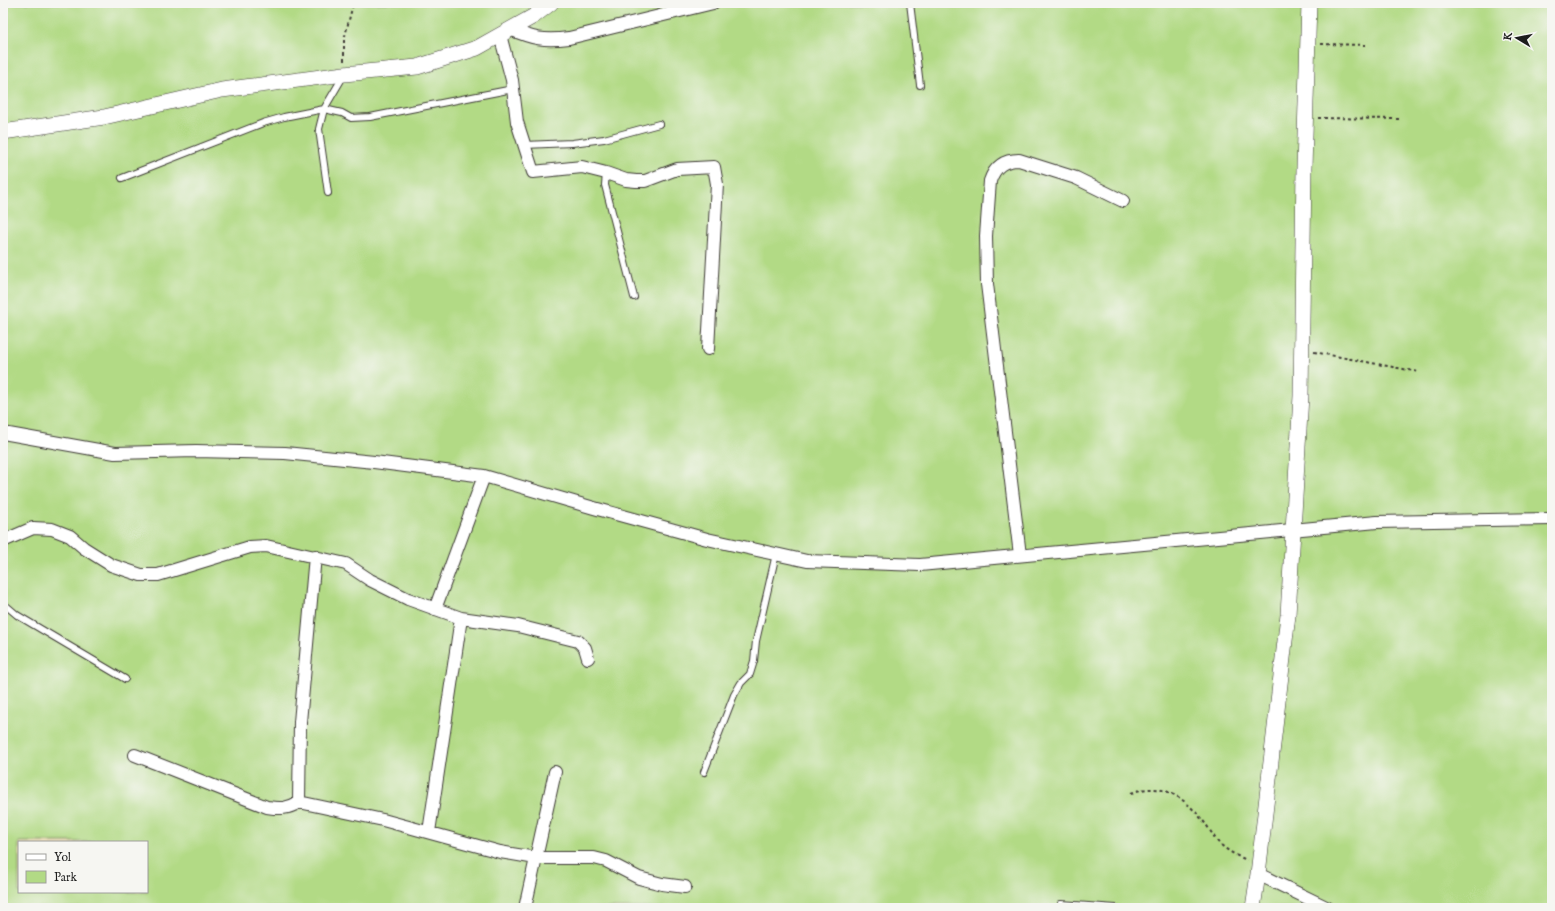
<svg xmlns="http://www.w3.org/2000/svg" width="1555" height="911" font-family="'IM FELL English',serif">
<style>
.green{fill:#b2da85;stroke:#677b50;fill-rule:evenodd}
.lines{fill:none;stroke-linecap:round;stroke-linejoin:round}
.service-casing{stroke:#3c3934;stroke-width:8}
.minor-casing{stroke:#3c3934;stroke-width:14}
.tertiary-casing{stroke:#3c3934;stroke-width:16}
.path{stroke:#3c3934;stroke-width:2;stroke-dasharray:3 3;stroke-linecap:butt}
.service{stroke:#fff;stroke-width:6}
.minor{stroke:#fff;stroke-width:12}
.tertiary{stroke:#fff;stroke-width:15}
</style>
<rect width="100%" height="100%" fill="#f6f6f2"/>
<filter id="ink" filterUnits="userSpaceOnUse"><feTurbulence type="fractalNoise" baseFrequency=".025" numOctaves="2"/><feDisplacementMap in="SourceGraphic" scale="8" xChannelSelector="R" yChannelSelector="G"/><feConvolveMatrix kernelMatrix="1 2 1 2 8 2 1 2 1" color-interpolation-filters="sRGB"/></filter>
<filter id="wash" filterUnits="userSpaceOnUse"><feTurbulence type="fractalNoise" baseFrequency=".012" numOctaves="4" result="noise"/><feDisplacementMap in="SourceGraphic" scale="16" xChannelSelector="R" yChannelSelector="G"/><feGaussianBlur stdDeviation="0.9" result="paint"/><feColorMatrix in="noise" values="0 0 0 0 0 0 0 0 0 0 0 0 0 0 0 0 0 1.4 0 .05"/><feComposite in="paint" operator="in"/></filter>
<g filter="url(#wash)">
<rect width="100%" height="100%" fill="#eedebc"/>
<path class="green" d="M3,3H1552V908H3ZM19,842H147V892H19Z"/>
</g>
<g filter="url(#ink)">
<g class="lines">
<defs>
<path id="service" d="M910,3L920,85
M524,145L572,143L604,139L659,124
M606,173L605,185L634,297
M122,178L263,123L284,117L324,109L342,113L351,118L370,117L513,89
M328,193L319,129L324,109L344,75
M3,603L17,615L125,679
M704,772L734,695L741,683L750,674L754,661L756,641L776,554
M1061,904L1116,908"/>
<path id="minor" d="M510,29C533,39 544,41 569,38L713,3
M500,35L512,80L517,122L533,172L582,167L606,173L626,180L636,181H645L677,169L714,167L717,184L708,349
M3,433L115,453L196,451L285,453L374,462L484,476L594,508L707,539L807,561L920,565L1377,522L1552,519
M3,541L33,528L52,529L70,536L84,548L111,565L141,575H158L250,547L266,546L346,564L370,580L408,599L461,618L518,626L578,641L585,648L588,658
M1020,555L987,284L986,236L990,181C995,166 1004,160 1019,160L1076,178L1123,201
M435,609L484,476
M135,755L267,807C280,809 288,809 299,802L300,722L315,556
M299,802L383,820L500,852L536,858H594L606,861L639,878L662,884L685,887
M429,832L461,618
M1258,874L1328,908
M525,908L555,772"/>
<path id="tertiary" d="M3,132L104,117L222,90L344,74L417,67L477,48L534,16L551,3
M1253,908L1258,874L1288,615L1301,396L1304,168L1309,3"/>
</defs>
<use href="#service" class="service-casing"/>
<use href="#minor" class="minor-casing"/>
<use href="#tertiary" class="tertiary-casing"/>
<path class="path" d="M1321,44L1366,45
M344,61V40L352,8L354,3
M1318,118L1399,119
M1314,352L1419,372
M1131,793C1163,781 1184,797 1204,822C1209,828 1213,836 1218,842C1226,850 1236,856 1247,860"/>
<use href="#service" class="service"/>
<use href="#minor" class="minor"/>
<use href="#tertiary" class="tertiary"/>
</g>
</g>
<rect width="1555" height="911" fill="none" stroke="#f6f6f2" stroke-width="16"/>
<rect x="18" y="841" width="130" height="52" fill="#f6f6f2" stroke="#9f9f9c"/>
<rect x="26" y="854" width="20" height="6" fill="#ffffff" stroke="#9f9f9c"/>
<text x="54" y="861" font-size="12" fill="#1c1c1c">Yol</text>
<rect x="26" y="871" width="20" height="12" fill="#b2da85" stroke="#9f9f9c"/>
<text x="54" y="881" font-size="12" fill="#1c1c1c">Park</text>
<g transform="translate(1517 38) rotate(280)" stroke="#f6f6f2" stroke-width="3" paint-order="stroke">
<path d="M0-3L7 15L0 10L-7 15Z" fill="#1c1c1c"/>
<text y="-6" font-size="11" font-weight="bold" text-anchor="middle" fill="#1c1c1c">K</text>
</g>
</svg>
